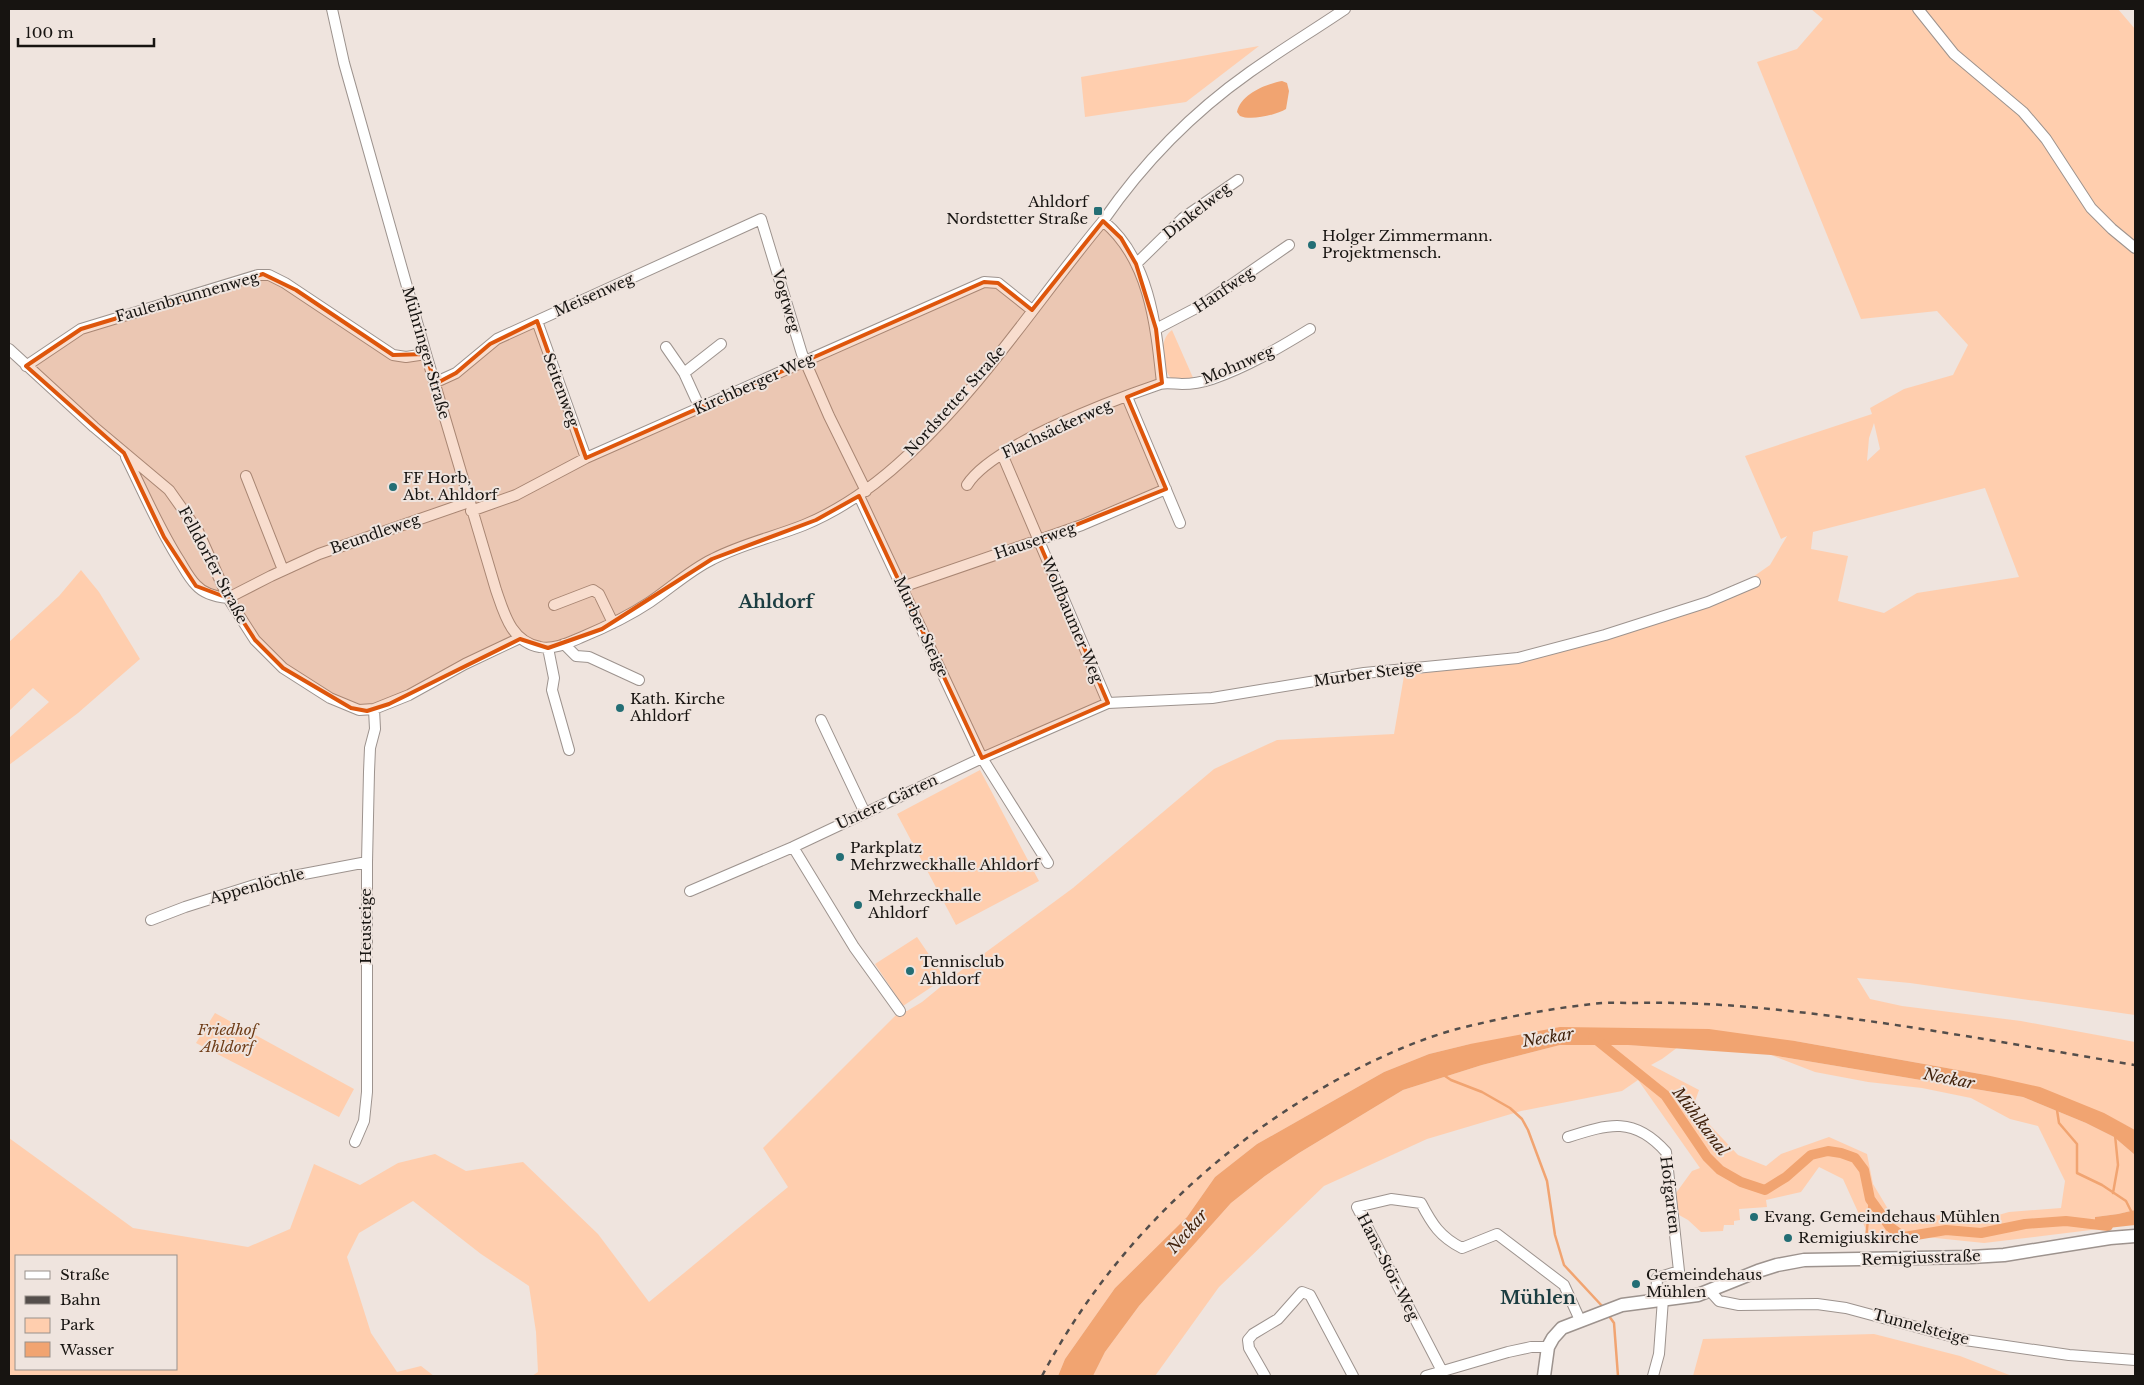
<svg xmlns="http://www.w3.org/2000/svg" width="2144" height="1385" font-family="'Libre Baskerville',serif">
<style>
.green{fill:#ffceae;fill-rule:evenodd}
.water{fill:#f1a471}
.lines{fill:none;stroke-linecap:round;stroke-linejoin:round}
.stream{stroke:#f1a471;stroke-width:2.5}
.canal{stroke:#f1a471;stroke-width:10}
.minor-casing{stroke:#9d938e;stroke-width:12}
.major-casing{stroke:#9d938e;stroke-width:15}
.minor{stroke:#fff;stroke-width:10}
.major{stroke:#fff;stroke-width:12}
.rail{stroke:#544e4b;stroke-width:2.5;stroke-dasharray:6 6;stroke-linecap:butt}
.marked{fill:#de560c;fill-opacity:0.2;stroke:#de560c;stroke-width:4;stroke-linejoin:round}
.poi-dot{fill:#236e75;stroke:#efe4de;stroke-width:2}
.labels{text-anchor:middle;stroke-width:4;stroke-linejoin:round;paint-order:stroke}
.poi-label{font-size:15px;fill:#171411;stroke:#efe4de;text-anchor:start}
.street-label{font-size:15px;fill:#171411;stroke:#efe4de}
.park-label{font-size:15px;font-style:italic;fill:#6f3d18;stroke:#efe4de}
.water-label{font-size:16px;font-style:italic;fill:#42230d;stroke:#efe4de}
.quarter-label{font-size:18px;font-weight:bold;fill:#1b3d41;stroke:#efe4de}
</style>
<rect width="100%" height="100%" fill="#efe4de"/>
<path class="green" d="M1811,9H2118L2135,29V1015L1910,983L1857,978L1870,999L1902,1006L2021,1021L2135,1042V1130L2108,1116L1986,1075L1795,1041L1470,1044L1429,1054L1384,1072L1257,1144L1215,1177L1187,1217L1115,1288L1065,1359L1058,1376H532L538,1372L536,1332L529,1286L481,1254L413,1201L359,1233L347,1257L371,1333L397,1372L421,1366L434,1376H9V1138L133,1228L248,1247L290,1229L314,1164L360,1185L398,1163L435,1154L466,1171L523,1162L598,1234L649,1302L788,1187L763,1148L900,1011H907L922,1002L955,975L1073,888L1214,769L1277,740L1394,734L1404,676L1542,656L1710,607L1770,565L1787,536L1781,539L1745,456L1872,414L1870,408L1904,389L1953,375L1968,345L1937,311L1861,319L1757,62L1797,49L1823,19ZM1874,423L1880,449L1867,461L1869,438ZM1985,488L2019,577L1917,593L1884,613L1838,601L1848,556L1811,549L1813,532ZM16,1256H176V1369H16Z
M1259,46L1186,102L1085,117L1081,77Z
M1172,330L1194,380L1171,378C1161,367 1158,340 1172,330Z
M81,570L99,592L140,659L78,713L9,765V738L49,702L33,688L9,711V642L59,596Z
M980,770L1039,881L956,925L897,814Z
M917,937L945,978L903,1006L875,964Z
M215,1013L354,1089L339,1117L196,1043Z
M1560,1045H1628L1678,1047L1662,1059L1651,1065L1699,1090L1693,1107L1738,1155L1766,1166L1781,1154L1829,1137L1867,1154L1873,1184L1891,1214L1968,1216L1981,1220L2009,1212L2061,1208L2065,1181L2038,1126L2010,1119L1971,1098L1922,1088L1868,1082L1815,1072L1771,1055L2023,1097L2086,1123L2114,1137L2135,1155V1210L2118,1214L2095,1217V1224L2099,1229L1984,1243L1926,1237L1873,1245L1843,1179L1819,1167L1801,1192L1766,1200L1767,1207L1739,1209L1740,1220L1734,1221V1225H1724L1723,1231L1701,1232L1688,1220L1679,1215L1676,1193L1692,1171L1700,1168L1638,1080L1622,1091L1521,1111L1427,1139L1324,1186L1219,1287L1155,1376H1093L1105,1352L1139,1306L1231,1203L1265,1176L1299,1153L1403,1090L1482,1065Z
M1874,1334L1960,1356L2012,1376H1693L1703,1339Z"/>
<path class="water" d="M1282,81L1287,83L1289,91L1286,109C1276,115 1251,121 1240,116L1237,112C1241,94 1266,84 1282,81Z
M1560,1027L1709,1029L1795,1041L1986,1075L2040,1087L2104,1113L2135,1130V1155L2114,1137L2086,1123L2023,1097L1771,1055L1628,1045H1560L1482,1065L1403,1090L1299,1153L1265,1176L1231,1203L1139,1306L1105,1352L1093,1376H1058L1065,1359L1115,1288L1187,1217L1215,1177L1257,1144L1384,1072L1429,1054L1470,1044Z
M2135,1210V1225L2099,1229L2095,1224V1217L2118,1214Z"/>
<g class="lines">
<path class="stream" d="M1445,1076L1451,1080L1482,1092L1510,1108L1522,1119L1528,1130L1547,1181L1555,1235L1564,1265L1603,1307
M2057,1110L2059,1123L2077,1144V1173L2102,1185L2126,1201L2135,1219
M2113,1193L2118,1165L2115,1135
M1870,1199L1866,1239L1880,1241L1904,1237
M1609,1316L1614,1323L1618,1376"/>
<path class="canal" d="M1593,1037L1665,1095L1707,1157L1720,1170L1741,1182L1765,1190L1786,1177L1811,1155L1828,1151L1841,1153L1855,1158L1864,1170L1870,1199L1890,1227L1904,1237L1946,1230L1981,1233L2025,1224L2066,1221L2108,1226"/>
<defs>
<path id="minor" d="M332,9L344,63L426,354L496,590C504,613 511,642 540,647C554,650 570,642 582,637C606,627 629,616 650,602C671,588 690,570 713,559C742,544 774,537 804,525C843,509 876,485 907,456C982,387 1038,299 1103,221C1143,163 1192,113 1250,72C1281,50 1314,30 1345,9
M1918,9L1954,54L2023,112L2046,139L2091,208L2112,229L2135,248
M1103,221C1150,259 1156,327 1162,383
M1136,264L1183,218L1238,180
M537,321L586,458
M1156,329L1202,305L1289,245
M666,347L684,373L700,408
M9,349L94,427L169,490L198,531L228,598L255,640L283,668L330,698L359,710L374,709L409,695L465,664L520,638
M26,366L81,329L258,275H269L285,283L393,355L406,357L426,354
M684,373L721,344
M434,383L456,373L497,339L761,219L802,354L829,416L866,491
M1127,397L1180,523
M1002,454L1108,703
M126,457C143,491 158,527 179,560C184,568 189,578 196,585C204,594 217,597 228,598L271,576L319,554L469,502
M246,476L283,570
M967,485C992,445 1113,400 1160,384C1167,382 1175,384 1182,384C1193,384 1203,382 1212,379C1247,367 1279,348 1310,329
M859,496L982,758L1048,863
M471,511L516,495L586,458L984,282L998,283L1032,310
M902,587L1082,525L1166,489
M554,605L593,590L599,594L613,623
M564,644L576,656L589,657L639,680
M548,648L554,678L552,690L569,750
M821,720L865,813
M793,847L854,947L900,1011
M690,891L793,847L982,758L1108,703L1212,698L1364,673L1518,658L1605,635L1708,602L1755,582
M151,920L185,907L267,881L367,862
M1568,1137C1609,1124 1634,1116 1666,1152L1679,1271L1657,1278L1656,1300
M355,1142L364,1121L367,1092V862L369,772L370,748L375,729L374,709
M1710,1291L1719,1301L1739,1305L1817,1304L1846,1308L1965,1340L2069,1355L2135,1360
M1442,1371L1357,1207L1391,1199L1421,1203C1432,1224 1440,1237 1462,1248L1497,1234L1564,1285L1580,1320
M1265,1376L1249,1348L1248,1340L1253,1334L1278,1319L1302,1292L1310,1295L1353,1376
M1426,1376L1508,1352L1531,1347H1548
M1653,1376L1659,1354L1663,1299"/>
<path id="major" d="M1544,1376L1548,1347L1553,1338L1562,1328L1622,1305L1698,1295L1758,1271L1777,1265L1804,1260L1971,1257L2004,1255L2110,1238L2135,1236"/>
</defs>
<use href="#minor" class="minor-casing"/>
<use href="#major" class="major-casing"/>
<use href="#minor" class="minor"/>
<use href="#major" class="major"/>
<path class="rail" d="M1042,1376C1090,1285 1157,1208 1238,1145C1298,1098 1383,1049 1457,1029C1501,1018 1547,1009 1592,1004C1606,1002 1621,1003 1635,1003C1677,1002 1718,1004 1760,1008C1886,1020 2010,1044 2135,1065"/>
</g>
<path class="marked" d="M1103,221L1121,238L1136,264L1156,329L1162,383L1127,397L1166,489L1038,540L1108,703L982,758L859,496L816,520L712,559L602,629L548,648L520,639L389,704L367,711L351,708L283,668L255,640L228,598L196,586L164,537L124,453L26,366L81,329L263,274L296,290L393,355L426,354L435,384L456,373L490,344L537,321L586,458L984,282L998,283L1032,310Z"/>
<g class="poi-dot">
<rect x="1093" y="206" width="10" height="10" rx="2.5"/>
<circle cx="1312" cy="245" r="5"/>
<circle cx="393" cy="487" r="5"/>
<circle cx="620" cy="708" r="5"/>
<circle cx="840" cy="857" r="5"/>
<circle cx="858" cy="905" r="5"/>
<circle cx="910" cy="971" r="5"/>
<circle cx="1754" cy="1217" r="5"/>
<circle cx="1788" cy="1238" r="5"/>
<circle cx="1636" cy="1284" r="5"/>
</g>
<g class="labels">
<g class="poi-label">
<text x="1088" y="207" text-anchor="end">Ahldorf<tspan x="1088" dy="17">Nordstetter Straße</tspan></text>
<text x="1322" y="241">Holger Zimmermann.<tspan x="1322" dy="17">Projektmensch.</tspan></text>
<text x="403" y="483">FF Horb,<tspan x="403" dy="17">Abt. Ahldorf</tspan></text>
<text x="630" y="704">Kath. Kirche<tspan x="630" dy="17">Ahldorf</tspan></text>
<text x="850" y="853">Parkplatz<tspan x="850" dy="17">Mehrzweckhalle Ahldorf</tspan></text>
<text x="868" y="901">Mehrzeckhalle<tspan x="868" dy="17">Ahldorf</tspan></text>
<text x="920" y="967">Tennisclub<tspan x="920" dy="17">Ahldorf</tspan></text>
<text x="1764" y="1222">Evang. Gemeindehaus Mühlen</text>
<text x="1798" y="1243">Remigiuskirche</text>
<text x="1646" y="1280">Gemeindehaus<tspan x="1646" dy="17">Mühlen</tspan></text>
</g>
<g class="street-label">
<text transform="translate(1197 211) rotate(-38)" y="5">Dinkelweg</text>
<text transform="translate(1224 290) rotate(-34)" y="5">Hanfweg</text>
<text transform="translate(594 295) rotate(-24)" y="5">Meisenweg</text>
<text transform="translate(187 297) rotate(-16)" y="5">Faulenbrunnenweg</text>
<text transform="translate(786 301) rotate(74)" y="5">Vogtweg</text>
<text transform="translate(426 353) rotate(74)" y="5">Mühringer Straße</text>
<text transform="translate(1238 365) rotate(-23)" y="5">Mohnweg</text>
<text transform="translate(754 384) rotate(-24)" y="5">Kirchberger Weg</text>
<text transform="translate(561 390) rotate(70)" y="5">Seitenweg</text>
<text transform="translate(955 401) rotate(-48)" y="5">Nordstetter Straße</text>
<text transform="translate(1057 429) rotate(-25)" y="5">Flachsäckerweg</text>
<text transform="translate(375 534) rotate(-19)" y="5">Beundleweg</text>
<text transform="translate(1035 541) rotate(-19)" y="5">Hauserweg</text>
<text transform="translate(213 565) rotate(62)" y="5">Felldorfer Straße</text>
<text transform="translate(1072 620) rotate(67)" y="5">Wolfbaumer Weg</text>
<text transform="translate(921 627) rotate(65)" y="5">Murber Steige</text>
<text transform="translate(1368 674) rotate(-8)" y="5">Murber Steige</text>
<text transform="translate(887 802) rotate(-25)" y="5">Untere Gärten</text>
<text transform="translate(257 886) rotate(-15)" y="5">Appenlöchle</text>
<text transform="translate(366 926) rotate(-90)" y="5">Heusteige</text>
<text transform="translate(1670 1195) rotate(83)" y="5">Hofgarten</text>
<text transform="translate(1921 1258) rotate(-2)" y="5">Remigiusstraße</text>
<text transform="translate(1388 1267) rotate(63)" y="5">Hans-Stör-Weg</text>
<text transform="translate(1921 1327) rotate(15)" y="5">Tunnelsteige</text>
</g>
<g class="park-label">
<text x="227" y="1035">Friedhof<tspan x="227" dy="17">Ahldorf</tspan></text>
</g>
<g class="water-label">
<text transform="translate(1548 1037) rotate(-9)" y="6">Neckar</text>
<text transform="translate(1949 1078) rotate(11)" y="6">Neckar</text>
<text transform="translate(1701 1121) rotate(53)" y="6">Mühlkanal</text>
<text transform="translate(1187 1231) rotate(-49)" y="6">Neckar</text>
</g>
<g class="quarter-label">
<text x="776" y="608">Ahldorf</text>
<text x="1538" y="1304">Mühlen</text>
</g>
</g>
<rect width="2144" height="1385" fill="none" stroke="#171411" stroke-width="20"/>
<rect x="15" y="1255" width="162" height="115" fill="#efe4de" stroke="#99918c"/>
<rect x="25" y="1271" width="25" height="8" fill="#ffffff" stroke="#99918c"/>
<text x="60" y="1280" font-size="15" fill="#171411">Straße</text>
<rect x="25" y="1296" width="25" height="8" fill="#544e4b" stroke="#99918c"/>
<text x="60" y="1305" font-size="15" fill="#171411">Bahn</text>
<rect x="25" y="1318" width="25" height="15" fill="#ffceae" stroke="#99918c"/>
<text x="60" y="1330" font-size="15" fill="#171411">Park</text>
<rect x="25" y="1342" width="25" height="15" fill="#f1a471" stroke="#99918c"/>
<text x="60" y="1355" font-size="15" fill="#171411">Wasser</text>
<path d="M18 38v8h136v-8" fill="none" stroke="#171411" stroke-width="2.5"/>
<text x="25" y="38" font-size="15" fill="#171411" stroke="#efe4de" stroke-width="4" paint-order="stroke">100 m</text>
</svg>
